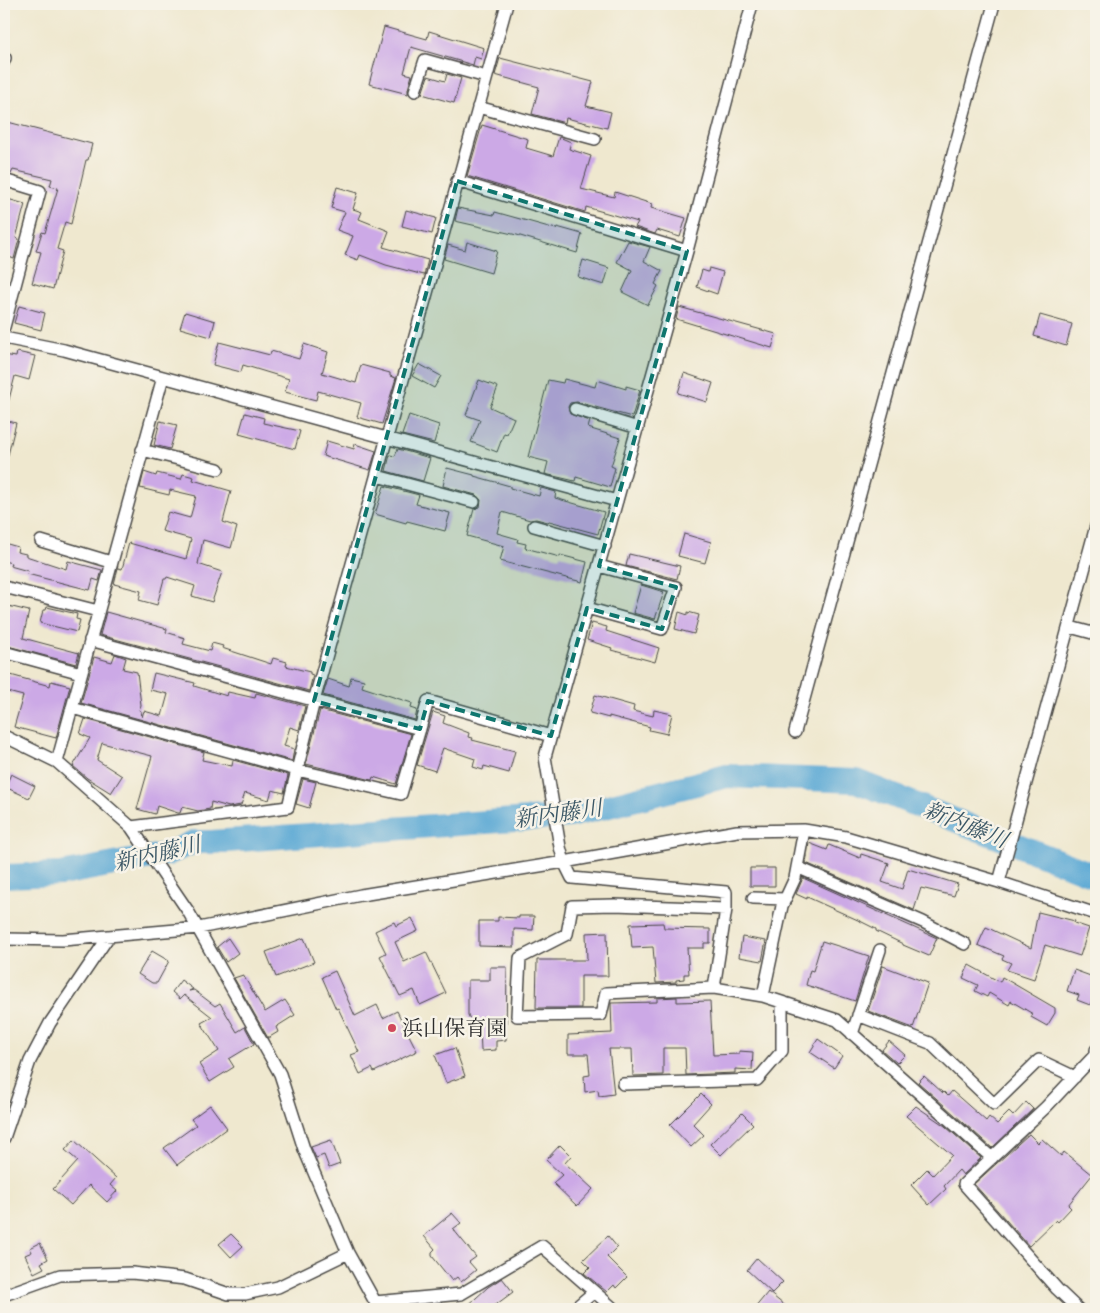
<svg xmlns="http://www.w3.org/2000/svg" width="1100" height="1313" font-family="'IM FELL Double Pica','Noto Serif JP',serif">
<style>
.lines{fill:none;stroke-linecap:round;stroke-linejoin:round}
.river{stroke:#5aa8d4;stroke-width:24}
.building{fill:#cca9e6}
.street-casing{stroke:#484744;stroke-width:14}
.street{stroke:#fff;stroke-width:11}
.marked{fill:#0f766e;fill-opacity:0.2;stroke:#0f766e;stroke-width:4;stroke-dasharray:10 6;stroke-linejoin:round}
.poi-dot{fill:#d1495b;stroke:#f7f3e8;stroke-width:2}
.labels{text-anchor:middle;stroke-width:5;stroke-linejoin:round;paint-order:stroke}
.poi-label{font-size:21px;fill:#2b2b2b;stroke:#f7f3e8;text-anchor:start}
.water-label{font-size:22px;font-style:italic;fill:#3b5766;stroke:#f7f3e8}
</style>
<rect width="100%" height="100%" fill="#f7f3e8"/>
<filter id="ink" filterUnits="userSpaceOnUse"><feTurbulence type="fractalNoise" baseFrequency=".02" numOctaves="2"/><feDisplacementMap in="SourceGraphic" scale="10" xChannelSelector="R" yChannelSelector="G"/><feConvolveMatrix kernelMatrix="1 2 1 2 8 2 1 2 1" color-interpolation-filters="sRGB"/></filter>
<filter id="wash" filterUnits="userSpaceOnUse"><feTurbulence type="fractalNoise" baseFrequency=".0096" numOctaves="4" result="noise"/><feDisplacementMap in="SourceGraphic" scale="20" xChannelSelector="R" yChannelSelector="G"/><feGaussianBlur stdDeviation="1.12" result="paint"/><feColorMatrix in="noise" values="0 0 0 0 0 0 0 0 0 0 0 0 0 0 0 0 0 1.4 0 .05"/><feComposite in="paint" operator="in"/></filter>
<g filter="url(#wash)">
<rect width="100%" height="100%" fill="#efe8cf"/>
<g class="lines">
<path class="river" d="M4,876L61,874L167,854L194,842H212L569,816L727,776L856,781L1096,876"/>
</g>
<g id="blocks">
<path class="building" d="M384,27L427,39L429,31L484,48L481,59L475,57L473,65L411,47L404,73L412,75L408,89V94L369,84Z
M500,58L593,82L586,106L611,112L607,128L566,118L565,123L532,114L539,87L495,75Z
M447,74L461,78L454,103L422,94L428,76L445,81Z
M4,121L92,144L88,160H86L71,224L65,222L57,249L63,251L53,289L32,283L41,252L36,251L42,232L45,233L58,188L50,186L52,179L13,170L11,174L4,173Z
M482,125L528,139L526,148L553,156L559,137L571,142L569,149L591,156L581,189L614,197L615,192L652,204L651,208L686,218L680,237L657,230L655,234L635,227L638,222L586,207L585,212L467,176Z
M337,187L358,193L353,209L362,212L359,219L389,231L383,247L428,260L424,275L386,265L360,255L358,260L345,255L353,236L337,230L345,212L331,208Z
M4,198L25,204L16,238L19,239L14,259L4,255Z
M458,208L494,215L495,212L556,229L557,227L582,234L577,253L517,235L455,221Z
M406,210L436,218L432,234L402,226Z
M628,241L650,247L644,261L662,271L655,284L658,286L648,305L622,292L632,270L617,262Z
M467,242L497,251L491,273L444,259L448,245L465,250Z
M583,260L609,268L604,285L578,277Z
M709,268L723,272L717,294L697,287L702,270L708,272Z
M19,306L45,313L41,330L14,323Z
M679,307L776,334L772,348L676,319Z
M185,312L215,321L211,337L180,328Z
M1040,315L1072,324L1066,346L1034,336Z
M219,342L270,355L271,351L299,359L304,344L328,352L322,373L356,383L361,365L390,373V376L396,378L382,424L357,417L361,403L318,391L316,400L285,392L289,379L243,365L241,372L213,365Z
M17,352L35,356L29,380L15,376L7,407L4,406V355L16,357Z
M419,364L441,376L434,388L412,376Z
M684,373L713,383L707,402L678,393Z
M564,379L595,387L597,380L626,389V386L640,390L632,417L577,402L570,403L568,407L570,414L590,421L588,428L620,438L611,466L615,468L610,487L576,477L575,481L545,474L548,462L528,457L548,380L563,383Z
M479,380L498,387L490,407L514,418L507,434L504,433L497,452L471,442L480,420L466,415Z
M245,413L264,418L263,423L300,431L295,449L239,434Z
M409,415L439,425L434,443L402,435Z
M4,420L16,423L8,455H4Z
M160,421L177,425L170,449L154,445Z
M327,441L354,449L355,444L376,451L370,470L323,456Z
M398,449L430,458L423,481L386,471L390,455L395,456Z
M447,468L474,475V476L510,486V488L539,496L541,488L556,492L555,498L604,512L598,534L549,521L548,522L536,519L530,520L502,512L497,533L518,539L517,542L526,544L525,548L560,557V555L587,562L582,582L500,561L504,546L467,536L474,509L480,507L481,500L476,495L443,486Z
M144,472L156,476L157,473L181,479L183,474L194,477L193,480L231,491L223,522L237,527L231,548L203,540L198,564L222,572L212,602L192,596L195,586L167,577L166,579H164L157,605L139,600L141,591L114,584L118,568L122,569L129,543L186,559L191,539L162,531L168,512L190,518L196,496L170,490L169,495L140,488Z
M384,486L419,495L416,504L450,513L445,531L407,521L406,523L375,514Z
M684,534L711,542L705,563L678,556Z
M4,543L18,547L17,552L26,554V556L66,569L68,561L102,570L99,581L93,579L90,590L27,574L28,571L10,566L11,563L4,561Z
M629,554L680,566L677,579L626,566Z
M641,585L664,592L655,619L633,613Z
M4,605L29,611L23,638L79,653L76,664L4,645Z
M47,607L77,614L76,619L80,620L77,632L40,623L43,610H46Z
M106,612L167,629L166,632L185,638L183,644L210,651L212,643L223,646L222,648L271,664L273,658L287,662L286,666L310,672V674L313,675L309,691L100,635Z
M679,612L688,615V612L699,615L694,634L675,629Z
M592,623L607,627L606,631L659,648L655,662L611,650L612,648L587,640Z
M115,654L126,658L123,669L137,672L141,705L139,710L141,711L142,717L144,711L162,716L168,694L150,690L154,673L195,683L194,686L227,696L228,692L255,698L256,693L305,706L299,730L290,727L284,746L294,749L292,761L81,703L94,657L112,662Z
M7,674L50,686L51,681L70,686L56,738L14,727L23,696L4,691Z
M351,677L364,680L362,687L412,703L411,708L417,710L415,720L323,695L328,679L349,686Z
M595,695L634,706L633,711L653,716L654,710L672,714L667,734L649,730L650,727L609,716V718L590,713Z
M320,710L411,734L396,784L373,777L372,780L306,764Z
M433,712L445,716L443,723L469,733L468,737L473,738L472,740L515,751L509,773L484,766L483,770L473,767L475,759L443,748L435,771L417,765Z
M85,719L204,752L202,760L232,766L233,760L288,775L284,793L272,790L269,800L245,793L241,805L229,807L211,802L210,809L198,811L182,807L180,813H178L157,806L155,814L137,809L152,756L102,743L97,760L122,776L111,793L87,778L73,766L90,738L80,734Z
M11,774L35,786L29,798L5,787Z
M303,779L316,782L309,808L296,804Z
M809,843L827,850L829,845L860,858L861,854L889,863L882,882L902,889L908,869L958,884L954,896L921,888L914,910L806,863Z
M750,868H775V886H750Z
M803,878L937,938L929,956L903,945V944L876,931V929L860,921L807,897V899L796,894Z
M1038,912L1075,921L1074,923L1089,928L1080,956L1045,945L1034,979L1007,970L1011,963L1002,959L1004,956L978,945L986,927L1031,948Z
M519,916H534L533,930L514,929V947L479,946V921H498V917L519,918Z
M412,918L418,931L395,942L404,962L426,952L446,993L420,1005L414,990L400,996L380,956L386,953L375,931L394,922L396,926Z
M663,923L664,928L710,929V943H704V948H687L689,974H684V979L676,980V982L656,983L653,947L632,948L630,924Z
M607,932L608,976H581V1008H536L537,960H587L586,933Z
M742,937L766,941L762,961L739,957Z
M228,938L238,953L226,962L217,947Z
M304,938L314,962L276,977L266,952Z
M822,941L869,956L855,1001L806,985L810,970L813,971Z
M152,951L169,961L157,983H152L138,974Z
M969,965L1000,982L1002,977L1055,1008V1013L1047,1026L1031,1017L1033,1014L1011,1001L1009,1005L989,993L987,997L975,991L978,985L963,978Z
M883,966L928,983L913,1028L868,1011Z
M490,967H507L506,1040L496,1041V1050L481,1051L480,1027H474L468,1015V980H490Z
M1074,970L1096,978V1001L1092,1000L1090,1005L1077,1000L1079,995L1067,991Z
M335,971L355,1016L377,1005L383,1018L397,1011L417,1051L374,1072L372,1068L360,1074L351,1055L359,1052L338,1008L336,1009L322,977Z
M243,975L265,1012L285,1000L295,1015L276,1027L278,1032L268,1038L234,978Z
M181,980L193,989L189,991L194,990L215,1006L220,1003L237,1032L245,1027L254,1044L229,1059L234,1067L210,1082L199,1064L219,1051L201,1023L212,1017L184,995L180,999L172,992Z
M677,997V1002L710,1001L713,1055L739,1054V1051L753,1052L752,1070L735,1069V1073L686,1075L685,1048H663V1075L633,1076L632,1049H609L614,1094L599,1096L598,1090L585,1092L584,1076L590,1075L588,1054H568V1035L612,1033L611,1003L657,1002V998Z
M818,1039L842,1056L834,1068L810,1052Z
M889,1041L905,1055L897,1063L882,1050Z
M455,1048L465,1076L446,1083L435,1055Z
M924,1076L943,1093L944,1092L948,1096L952,1091L986,1121L989,1117L997,1124L1009,1112L1013,1116L1026,1102L1033,1109L992,1148L918,1082Z
M701,1094L711,1104L693,1124L704,1135L691,1147L670,1125Z
M210,1105L227,1128L177,1165L164,1148L196,1125L191,1119Z
M916,1106L945,1126L981,1158L963,1175L959,1170L944,1186L946,1189L929,1205L911,1185L927,1169L933,1175L952,1155L906,1116Z
M742,1113L753,1124L721,1155L710,1144Z
M1029,1134L1038,1143L1042,1139L1061,1156L1064,1152L1092,1175L1068,1205L1071,1208L1058,1222L1056,1220L1029,1246L974,1184Z
M74,1140L116,1178L110,1185L117,1191L107,1202L89,1185L71,1205L53,1189L78,1161L65,1150Z
M331,1140L340,1164L329,1168L324,1155L316,1158L311,1147Z
M560,1145L571,1156L565,1163L593,1189L577,1206L553,1183L562,1175L546,1160Z
M452,1213L461,1223L453,1229L476,1257L469,1262L476,1270L461,1282L457,1277L452,1281L432,1256V1252L435,1249L424,1236Z
M231,1234L243,1246L231,1257L219,1244Z
M608,1236L617,1247L607,1257L627,1277L616,1288L614,1285L607,1292L584,1273L590,1267L583,1260Z
M40,1243L48,1259L41,1263L44,1268L34,1273L25,1255L32,1252L30,1248Z
M757,1258L783,1282L772,1293L747,1270Z
M502,1278L513,1292L490,1309H464L488,1287Z
M768,1292L789,1309H754Z"/>
</g>
</g>
<g filter="url(#ink)">
<use href="#blocks" fill-opacity="0" stroke="#484744" stroke-width="1"/>
<g class="lines">
<defs>
<path id="street" d="M4,61L5,58
M415,91L425,60L486,77
M478,107L595,139
M4,180L40,191L4,327
M457,181L687,251
M4,338L64,350L617,501
M575,409L638,428
M142,450L218,469
M377,476L474,502
M534,526L605,546
M41,541L111,562
M4,587L98,611
M587,608L662,629L676,587L599,566
M1070,627L1096,634
M90,640L420,729
M4,652L81,673
M72,708L297,770L401,794L428,701L551,736
M795,732L994,4
M4,736L57,762L131,827L188,911L280,1074L304,1149L348,1253L379,1309
M57,762L163,377
M131,827L288,807L314,701L507,4
M797,867L923,922L965,944
M999,882L1096,526
M753,898L785,899
M614,905L726,909L714,988L606,993L601,1015L517,1016L520,958L567,934L572,906Z
M726,909V892L572,878L564,862L560,847L545,757L687,251L752,4
M4,939L63,940L199,928L361,895L564,862L737,831L804,830L846,837L999,882L1096,914
M714,988L763,996L837,1020L992,1158
M763,996L782,906L795,878L804,830
M858,1015L930,1043L994,1104L1039,1060L1075,1077
M852,1034L880,950
M623,1084L757,1080L782,1051V1002
M4,1138L30,1061L50,1023L109,936
M4,1295L60,1275L132,1273L185,1279L229,1294H245L278,1287L348,1253
M375,1302L461,1294L542,1246L614,1309
M574,1309L594,1292
M1078,1309L1057,1289L964,1184L1046,1107L1096,1054V1050"/>
</defs>
<use href="#street" class="street-casing"/>
<use href="#street" class="street"/>
</g>
</g>
<path class="marked" d="M457,181L687,251L599,566L676,587L662,629L587,608L551,736L428,701L420,729L314,701Z"/>
<circle class="poi-dot" cx="392" cy="1028" r="5"/>
<g class="labels">
<g class="poi-label">
<text x="402" y="1035">浜山保育園</text>
</g>
<g class="water-label">
<text transform="translate(558 813) rotate(-8)" y="8">新内藤川</text>
<text transform="translate(966 824) rotate(22)" y="8">新内藤川</text>
<text transform="translate(157 853) rotate(-13)" y="8">新内藤川</text>
</g>
</g>
<rect width="1100" height="1313" fill="none" stroke="#f7f3e8" stroke-width="20"/>
</svg>
